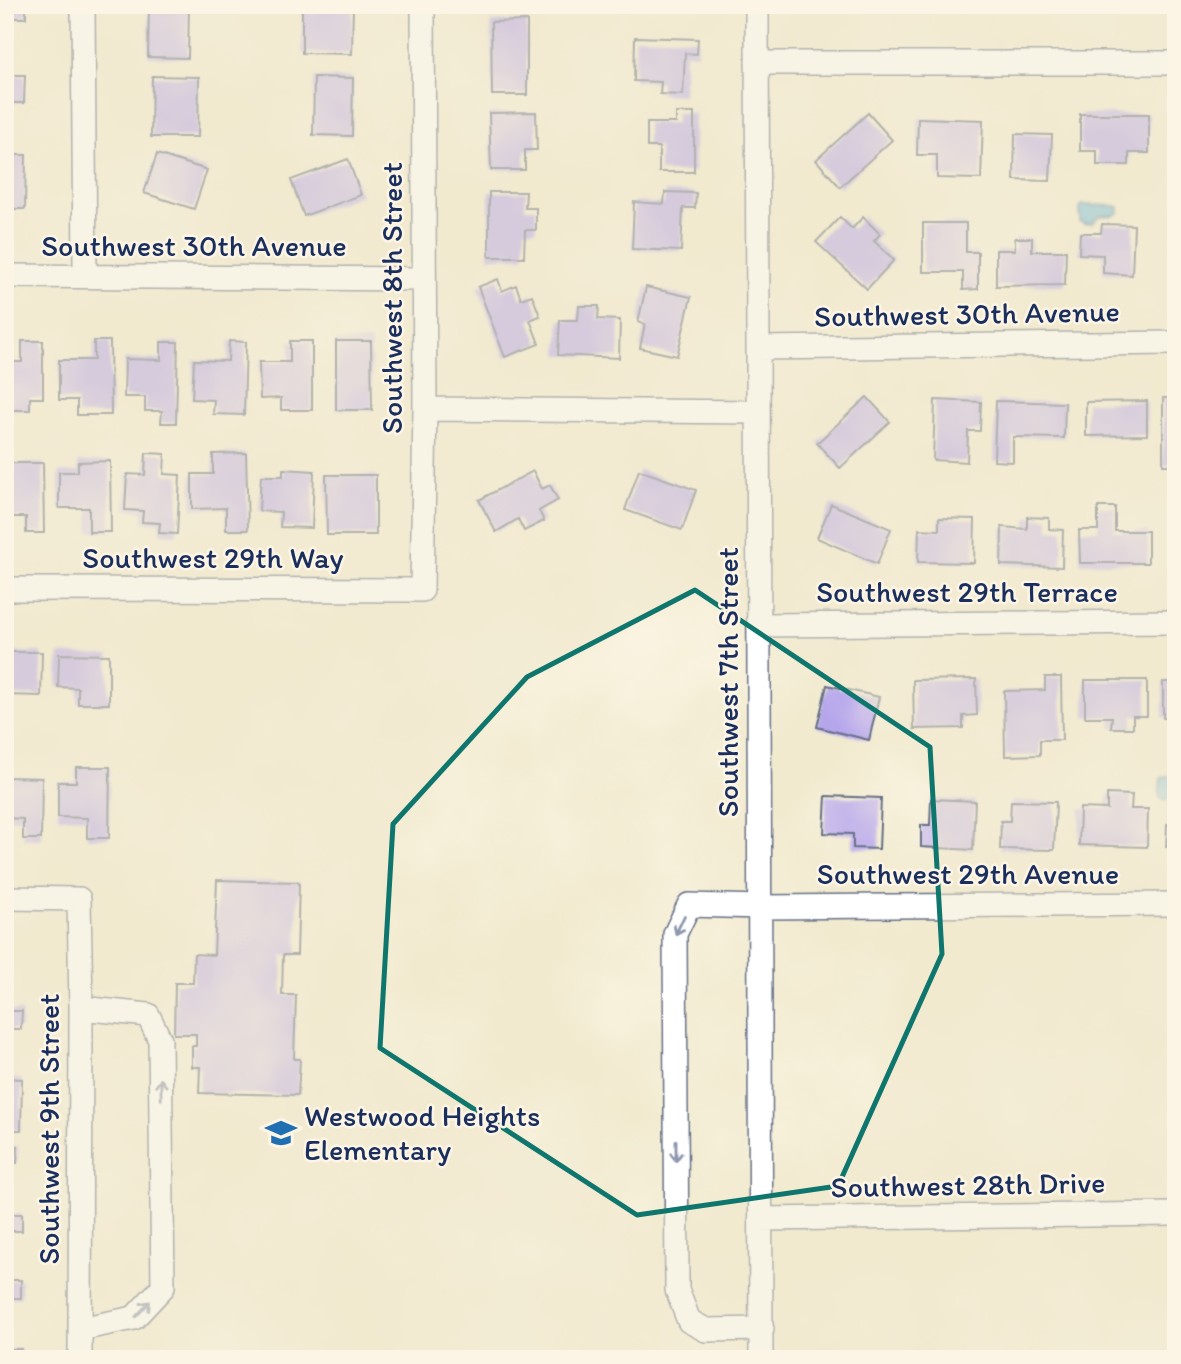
<svg xmlns="http://www.w3.org/2000/svg" width="1181" height="1364" font-family="Itim,sans-serif">
<style>
.water{fill:#5bb1d7;stroke:#3b709a;stroke-width:2}
.building{fill:#b5a6ec}
.lines{fill:none;stroke-linecap:round;stroke-linejoin:round}
.minor-casing{stroke:#667086;stroke-width:26}
.minor{stroke:#fff;stroke-width:23}
.oneway{stroke:#8d97ae}
.marked{fill:none;stroke:#0f766e;stroke-width:5;stroke-linejoin:round}
.labels{text-anchor:middle;stroke-width:5;stroke-linejoin:round;paint-order:stroke}
.street-label{font-size:30px;fill:#1b2f5e;stroke:#fcf5e5}
.poi-label{font-size:30px;fill:#1b2f5e;stroke:#fcf5e5;text-anchor:start}
</style>
<rect width="100%" height="100%" fill="#fcf5e5"/>
<filter id="ink" filterUnits="userSpaceOnUse"><feTurbulence type="fractalNoise" baseFrequency=".0143" numOctaves="2"/><feDisplacementMap in="SourceGraphic" scale="14" xChannelSelector="R" yChannelSelector="G"/><feConvolveMatrix kernelMatrix="1 2 1 2 8 2 1 2 1" color-interpolation-filters="sRGB"/></filter>
<filter id="wash" filterUnits="userSpaceOnUse"><feTurbulence type="fractalNoise" baseFrequency=".00686" numOctaves="4" result="noise"/><feDisplacementMap in="SourceGraphic" scale="28" xChannelSelector="R" yChannelSelector="G"/><feGaussianBlur stdDeviation="1.57" result="paint"/><feColorMatrix in="noise" values="0 0 0 0 0 0 0 0 0 0 0 0 0 0 0 0 0 1.4 0 .05"/><feComposite in="paint" operator="in"/></filter>
<g filter="url(#wash)">
<rect width="100%" height="100%" fill="#f1eacf"/>
<path class="water" d="M1082,205L1117,206L1119,208V213C1107,220 1103,209 1093,223L1085,224L1080,222V208Z
M1176,771V787L1171,799L1166,800L1161,799L1159,795L1161,778L1170,776Z"/>
<g id="blocks">
<path class="building" d="M5,5H26V18H5Z
M149,5H189L188,58L148,57Z
M302,5H353L352,54L302,53Z
M1023,5H1057V9L1023,8Z
M527,21V95H492L491,22Z
M635,37L698,39L697,54L685,53L683,95L660,94L661,82L634,81Z
M5,75H25L24,103H5Z
M152,76L199,77L198,137H151Z
M314,77L353,78L352,136L313,135Z
M536,112L537,150H525V170H491L489,113Z
M676,113H694V172H659V147H647V123H676Z
M868,113L892,140L840,187L816,160Z
M1080,114H1149V153H1129V165H1097V151H1080Z
M918,118L983,120L981,179L937,178V155H917Z
M1015,134L1052,135L1050,181L1014,180Z
M157,154L207,170L194,209L144,193Z
M5,155H26L25,209H6Z
M348,159L361,195L304,216L291,180Z
M489,192H526L525,208H536V230H525L524,257H489Z
M665,192L696,193L695,208H683L681,251L632,249L634,202L664,204Z
M840,217L852,229L863,217L880,234L874,241L894,260L867,289L816,242Z
M923,223H966V252H978V289L963,290V272H923Z
M1102,224L1134,225L1132,275L1103,273V255L1079,254L1080,233H1101Z
M1015,238H1032V251H1066L1065,285L996,286V250H1015Z
M498,279L502,291L516,285L521,299L532,295L540,316L530,320L539,344L505,357L478,287Z
M646,287L691,297L677,356L640,348L645,324L638,322Z
M579,306H599L598,319L620,320L619,358L558,355L560,320H578Z
M22,341H43V398H30V410H11V397H5V362H22Z
M94,341H110L111,415H77V400H59V360H94Z
M229,341L246,342L244,415L213,414L214,400L192,399L194,360L228,361Z
M290,341H312V410H281V398L260,399L259,362H290Z
M336,341H371L372,410H336Z
M161,342H178L176,423H161L162,411H145V397H124L125,359L161,360Z
M867,397L890,422L840,468L817,443Z
M1163,398H1176V465H1163Z
M935,400L981,402L980,431H968L967,462L933,460Z
M996,401L1065,403L1064,438L1013,437V462L994,461Z
M1147,401V435L1086,436V402Z
M146,453L165,454L164,474L180,475L177,534L159,533L160,523L142,522L143,511L125,510L127,474L145,475Z
M246,453L248,530H226V508L192,509V474H213V454Z
M110,461L111,532H89V508H59V472H78V462Z
M11,463H43L44,533H26V517H5V475L11,474Z
M283,469L314,471L312,528L280,527L281,512L259,511L261,476H283Z
M639,470L696,490L682,530L625,510Z
M533,471L542,489L550,485L558,500L539,511L544,521L524,531L518,519L496,532L479,500Z
M326,475H376V535H327Z
M831,504L891,529L877,564L817,538Z
M1098,507H1115V531H1148V563H1080L1079,530H1098Z
M1027,517L1049,518V529L1063,530L1062,567L1001,565L1002,527L1027,529Z
M939,518L975,519L974,563L918,562L919,529L939,530Z
M1170,531H1176V564H1170Z
M5,652H42L41,696L5,695Z
M59,654L109,655V704H78V688L58,687Z
M1045,677H1061L1062,740H1040V755L1005,756L1004,691L1045,690Z
M976,679L977,715L963,716V728L914,729L913,680Z
M1085,680H1147V716H1133V728H1111L1112,717H1085Z
M1163,682H1176V718H1163Z
M827,685L879,697L869,740L817,727Z
M76,767H110L109,838H87V818L58,817V782H76Z
M5,777L42,778L41,839H23V819L5,818Z
M1107,794L1132,795L1131,809H1148L1147,847L1079,845L1080,808L1107,809Z
M826,796L881,798L879,849L853,848V834L824,833Z
M931,799L975,801L973,850L921,847V825H930Z
M1011,801L1056,802L1054,850L1000,849L1001,821H1010Z
M1167,824L1176,825V847H1166Z
M217,880L299,882L297,955H283L282,995H296L294,1059H300L298,1095L199,1093L200,1067H192V1046H196V1034H174L175,983H193L194,954L214,955Z
M5,944H9L8,995H5Z
M5,1011H22L21,1029H5Z
M5,1078L22,1079L21,1130H5Z
M5,1146H18L17,1163H5Z
M5,1214H22V1231H5Z
M5,1280H21V1298H5Z
M5,1349H21V1359H5Z"/>
</g>
</g>
<g filter="url(#ink)">
<use href="#blocks" fill-opacity="0" stroke="#667086" stroke-width="2"/>
<g class="lines">
<defs>
<path id="minor" d="M83,5L85,276
M757,5L761,1359
M757,63H1176
M5,276L424,279
M758,348L1176,343
M425,409L758,412
M5,589L422,590L425,409L423,5
M759,625L1176,622
M5,898L79,899L81,1008L80,1359
M761,1219L1176,1214
M80,1329L134,1318L163,1287L160,1040L148,1015L81,1008
M762,1329L706,1330L689,1321L677,1290L675,934L689,905L760,907L1176,904"/>
</defs>
<use href="#minor" class="minor-casing"/>
<use href="#minor" class="minor"/>
</g>
<defs><path id="oneway-shaft" d="M-6 0H5M1.5-3L5.5 0L1.5 3" fill="none" stroke-width="1.6" stroke-linecap="round" stroke-linejoin="round" transform="scale(1.75)"/></defs>
<g class="oneway">
<use href="#oneway-shaft" transform="translate(680 925) rotate(115)"/>
<use href="#oneway-shaft" transform="translate(161 1089) rotate(-91)"/>
<use href="#oneway-shaft" transform="translate(676 1151) rotate(90)"/>
<use href="#oneway-shaft" transform="translate(143 1309) rotate(-47)"/>
</g>
</g>
<path d="M0 0H1181V1364H0ZM695,590L930,747L942,954L838,1186L637,1215L380,1048L393,824L527,677Z" fill="#f1eacf" fill-opacity=".55" fill-rule="evenodd"/>
<path class="marked" d="M695,590L930,747L942,954L838,1186L637,1215L380,1048L393,824L527,677Z"/>
<defs>
<symbol id="school-bare" viewBox="-9 -9 18 18"><path d="M0-5L7-2L0 1L-7-2ZM-4 1L0 2.5L4 1V4Q0 6-4 4Z" fill="#1f6fb2" stroke="#fcf5e5" stroke-width="2.5" paint-order="stroke"/></symbol>
</defs>
<g fill-rule="evenodd">
<use href="#school-bare" x="259" y="1111" width="44" height="44"/>
</g>
<g class="labels">
<g class="street-label">
<text x="194" y="256">Southwest 30th Avenue</text>
<text transform="translate(392 298) rotate(-90)" y="10">Southwest 8th Street</text>
<text transform="translate(967 314) rotate(-1)" y="10">Southwest 30th Avenue</text>
<text x="213" y="568">Southwest 29th Way</text>
<text x="967" y="602">Southwest 29th Terrace</text>
<text transform="translate(728 682) rotate(-90)" y="10">Southwest 7th Street</text>
<text x="968" y="884">Southwest 29th Avenue</text>
<text transform="translate(49 1129) rotate(-90)" y="10">Southwest 9th Street</text>
<text transform="translate(968 1185) rotate(-1)" y="10">Southwest 28th Drive</text>
</g>
<g class="poi-label">
<text x="304" y="1126">Westwood Heights<tspan x="304" dy="34">Elementary</tspan></text>
</g>
</g>
<rect width="1181" height="1364" fill="none" stroke="#fcf5e5" stroke-width="28"/>
</svg>
